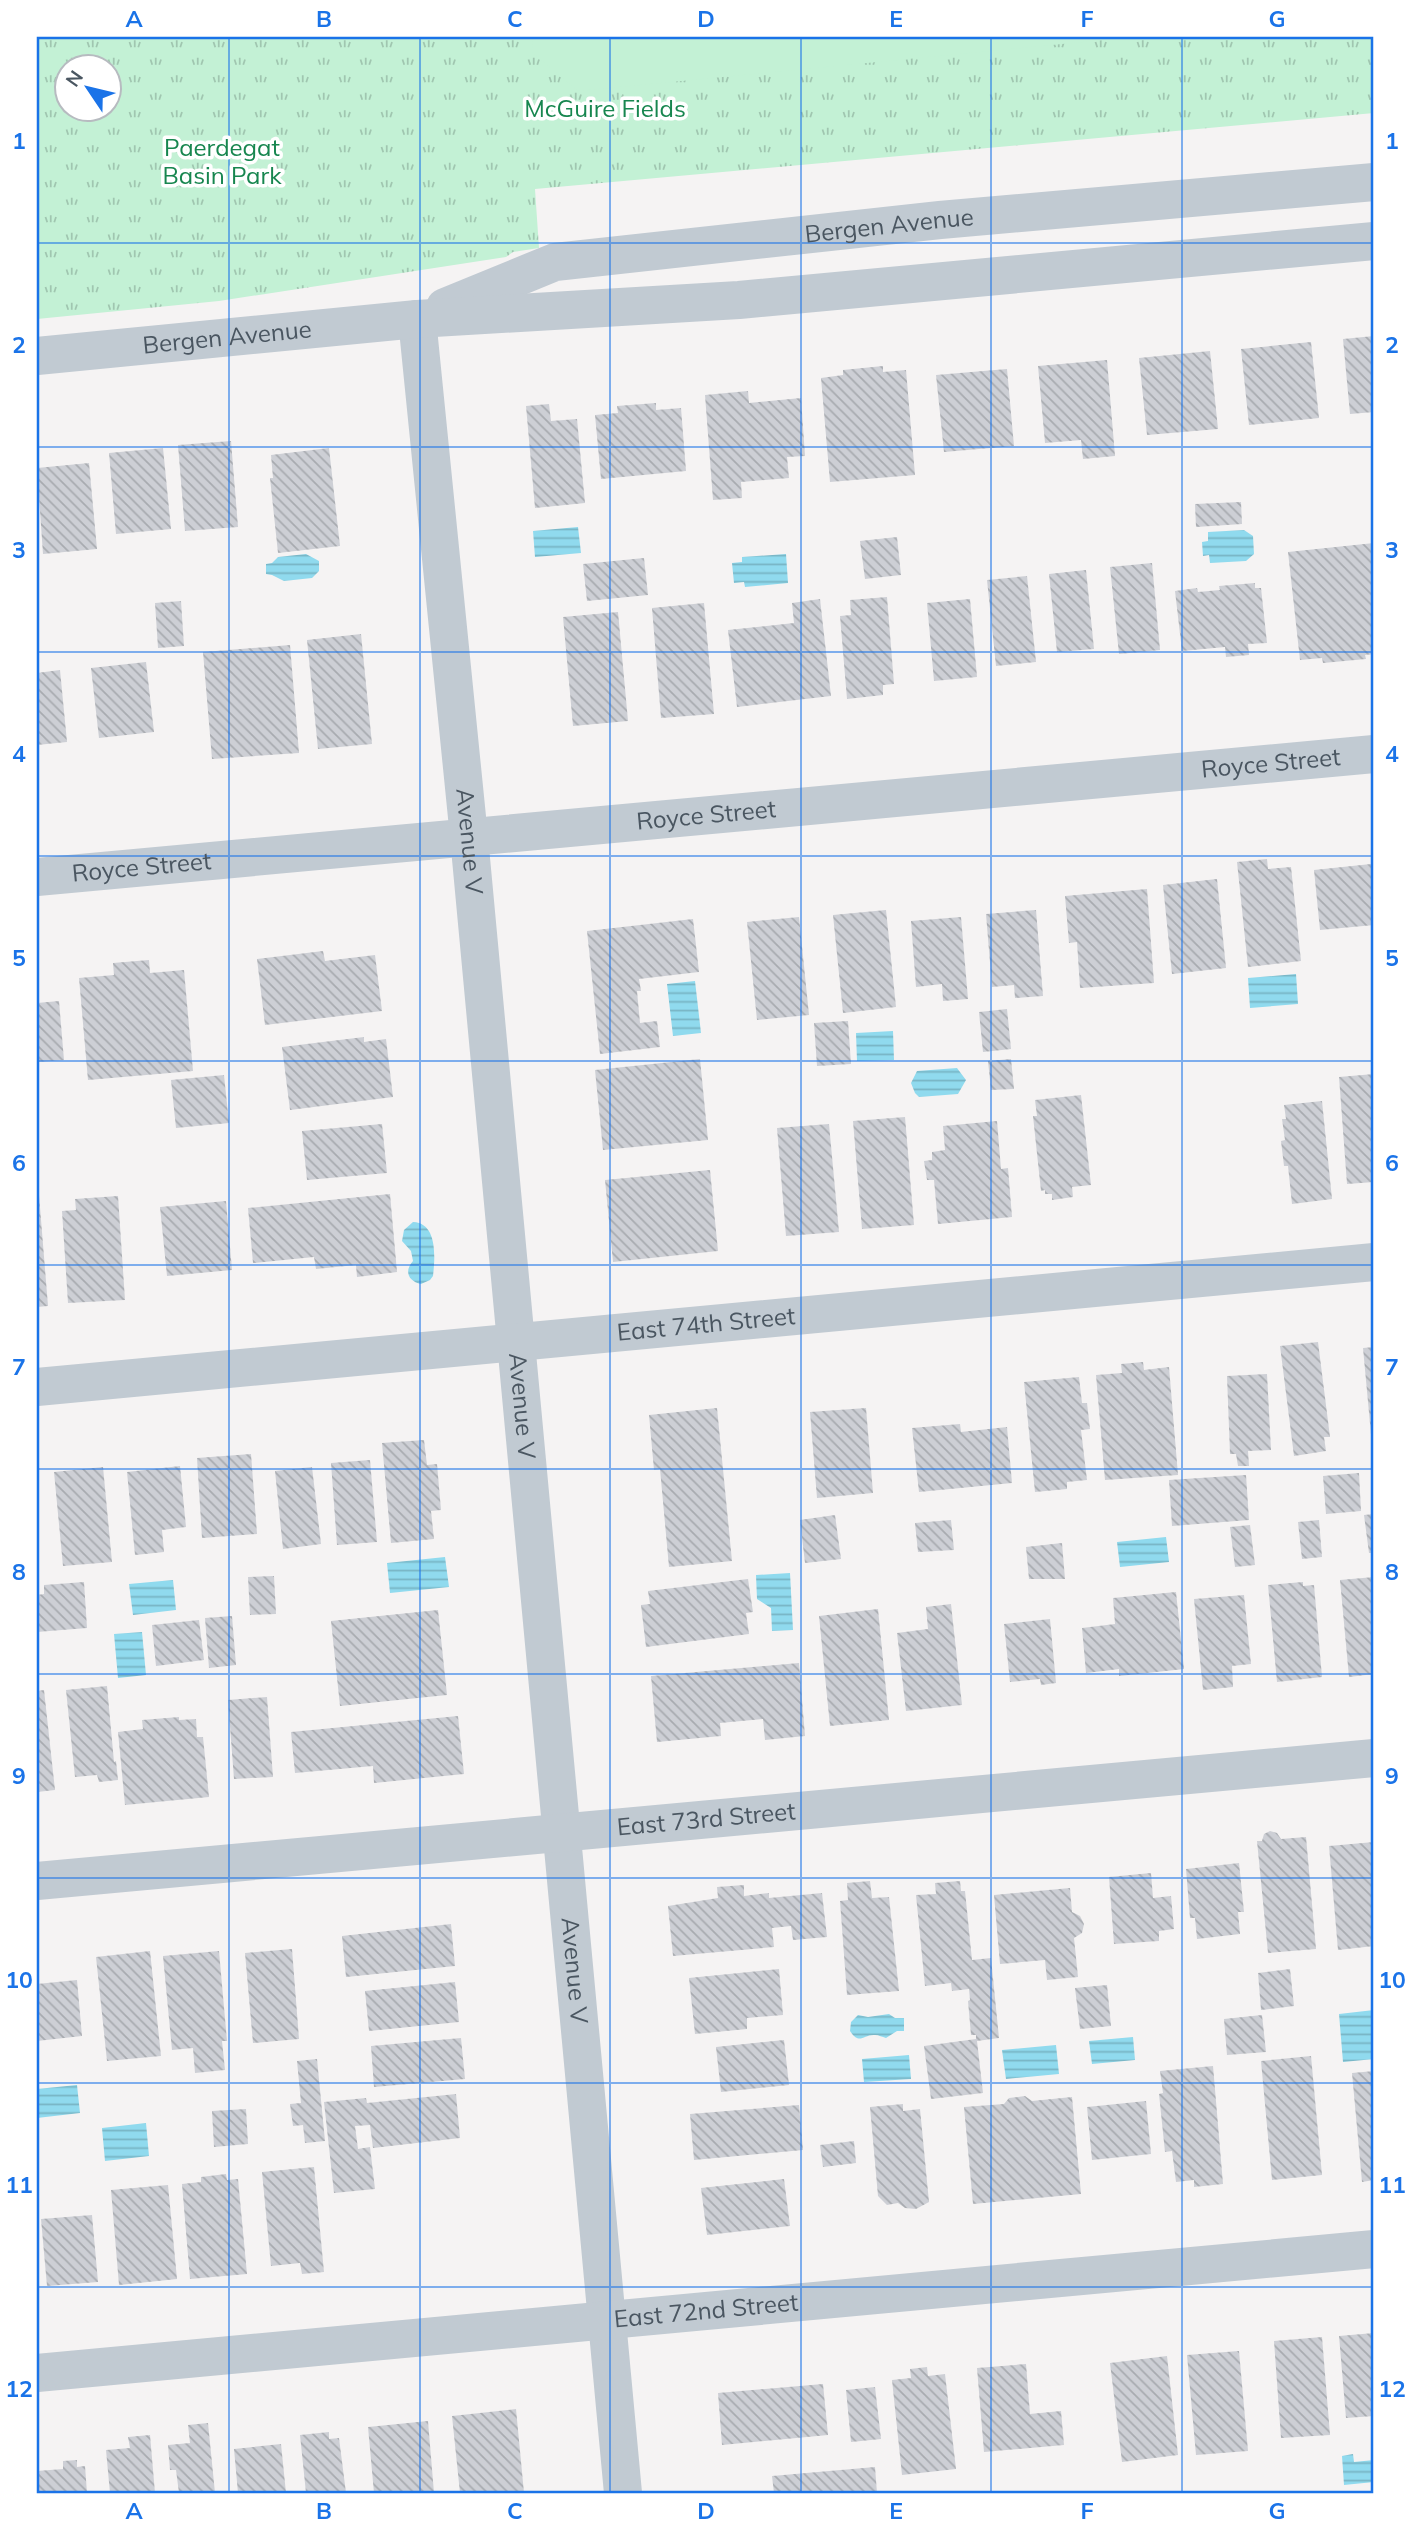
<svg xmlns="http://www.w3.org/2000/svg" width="1411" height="2530" font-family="Mulish,sans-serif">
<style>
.grass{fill:url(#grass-tufts);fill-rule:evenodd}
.garden{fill:#c3f1d5}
.water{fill:url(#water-rules)}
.building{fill:url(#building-back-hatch)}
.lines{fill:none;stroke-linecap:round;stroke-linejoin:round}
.minor{stroke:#c1cad2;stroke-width:38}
.grid{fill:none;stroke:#1a73e8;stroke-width:2;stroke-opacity:0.55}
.labels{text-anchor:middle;stroke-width:7;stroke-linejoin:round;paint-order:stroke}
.park-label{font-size:24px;fill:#17864f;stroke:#fff}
.street-label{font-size:24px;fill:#4a5661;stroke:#fff}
.neatline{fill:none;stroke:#1a73e8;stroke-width:2.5}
.grid-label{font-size:23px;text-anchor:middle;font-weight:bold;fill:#1a73e8}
</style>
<defs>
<pattern id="grass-tufts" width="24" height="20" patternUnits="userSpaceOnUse" patternTransform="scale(1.75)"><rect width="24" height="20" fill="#c3f1d5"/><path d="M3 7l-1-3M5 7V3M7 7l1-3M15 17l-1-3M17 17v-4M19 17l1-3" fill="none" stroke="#a0c6b0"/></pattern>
<pattern id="water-rules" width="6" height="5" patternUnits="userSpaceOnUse" patternTransform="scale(1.75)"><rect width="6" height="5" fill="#90daee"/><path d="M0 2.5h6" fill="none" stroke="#78b4c4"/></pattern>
<pattern id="building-back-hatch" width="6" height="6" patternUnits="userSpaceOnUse" patternTransform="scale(1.75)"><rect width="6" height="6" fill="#cdcfd5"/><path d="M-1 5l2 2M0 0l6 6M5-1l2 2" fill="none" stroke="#a8abb0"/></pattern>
</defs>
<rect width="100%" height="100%" fill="#f5f3f3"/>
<path class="grass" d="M37,37H1374V113L535,189L539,248L513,252L506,257L219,301L37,319ZM66,66H108V108H66Z"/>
<path class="garden" d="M532,37H1134L578,91L533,53Z"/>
<path class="water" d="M578,527L581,553L535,557L533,531Z
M1244,530L1253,536L1254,554L1246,561L1210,563L1209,555L1203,556L1202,542L1208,541V532Z
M306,554L319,561V571L312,578L284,581L272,575L266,574V564L272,563L278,557Z
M786,554L788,583L745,587L744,582L734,583L732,563L742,562V557Z
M1296,974L1298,1004L1250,1008L1248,978Z
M695,981L701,1033L673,1036L667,984Z
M893,1031L894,1060L857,1061L856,1033Z
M957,1068L966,1080L958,1094L919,1097L915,1093L911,1083L917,1071Z
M413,1222C438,1223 435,1258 433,1276L430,1280L421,1284C408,1281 404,1271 413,1261L411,1251L402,1241L404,1230Z
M1166,1537L1169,1562L1120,1567L1117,1542Z
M445,1557L449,1587L390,1593L387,1563Z
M790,1573L793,1630L772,1631L771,1608L757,1599L756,1575Z
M173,1580L176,1610L133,1615L129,1584Z
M142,1632L146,1675L118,1678L114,1634Z
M1374,2010V2059L1343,2062L1339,2014Z
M889,2014L895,2018H904V2031H897L886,2038C882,2037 879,2035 875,2035C863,2034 860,2046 850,2031L851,2022L858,2015L868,2017Z
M1133,2037L1135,2060L1092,2064L1089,2041Z
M1056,2045L1059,2074L1006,2079L1002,2050Z
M909,2055L911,2079L864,2082L862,2059Z
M77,2085L80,2113L37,2118V2089Z
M146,2123L149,2156L105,2161L102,2128Z
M1353,2454L1354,2462L1374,2460V2482L1344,2485L1342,2456Z"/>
<path class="building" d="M1374,336V412L1350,414L1343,339Z
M1311,342L1319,418L1249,425L1241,349Z
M1210,351L1218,429L1147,435L1139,358Z
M1107,360L1115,456L1083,459L1081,440L1045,443L1038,366Z
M883,366V372L906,370L915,475L830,482L821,378L843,375V370Z
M1007,369L1014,446L944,452L936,375Z
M748,391L749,403L801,398L805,456L787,457L789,478L741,482L742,498L713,500L705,395Z
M656,403V410L681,408L686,471L601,479L595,415L618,413L617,406Z
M549,404L551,421L577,419L585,503L535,508L526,406Z
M231,441L238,527L185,531L178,445Z
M163,448L171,529L116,534L109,453Z
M329,448L340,546L278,553L270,478H273L271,455Z
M89,463L97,549L43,554L37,468Z
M1241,502L1242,524L1196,527L1195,504Z
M897,537L901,575L865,579L860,541Z
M1374,543V654L1365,655L1366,659L1323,663L1322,658L1300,660L1288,552Z
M644,558L648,595L587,601L583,564Z
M1152,563L1160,650L1119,654L1110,567Z
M1086,570L1094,649L1057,652L1049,574Z
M1027,576L1036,662L996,666L987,580Z
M1255,583V588H1261L1267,643L1248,644L1249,655L1226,657L1225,647L1182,651L1175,591L1197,588L1198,592L1220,590L1219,586Z
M887,597L894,684L883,685V695L847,699L840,616L851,615L850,600Z
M820,599L831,696L737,707L728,630L794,623L792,603Z
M970,599L977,677L934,681L927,603Z
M181,601L184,646L158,648L155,603Z
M704,603L714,714L661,718L652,608Z
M618,612L628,721L573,726L563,617Z
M361,634L372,744L318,749L307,640Z
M290,645L299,753L212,759L203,652Z
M146,662L154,732L99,738L91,668Z
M60,670L67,742L37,745V673Z
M1267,859L1268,869L1291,867L1301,961L1248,967L1237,862Z
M1371,864L1374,925L1320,930L1314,870Z
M1217,879L1226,968L1172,974L1163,885Z
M1147,889L1154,983L1080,988L1077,942L1069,943L1065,896Z
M886,910L896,1007L843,1013L833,915Z
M1036,910L1043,996L1015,998L1014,985L992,987L986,914Z
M799,917L809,1015L757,1020L747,922Z
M961,917L968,999L943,1001L942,984L916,987L911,921Z
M693,919L699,972L639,979L641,991H637L640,1023L657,1021L660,1047L600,1054L587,931Z
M323,951L325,961L375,955L382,1011L265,1025L257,959Z
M149,960L150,973L184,970L193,1071L88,1080L79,978L114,975L113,963Z
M59,1001L64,1060L37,1062V1003Z
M1007,1009L1011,1049L983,1052L979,1012Z
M848,1021L851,1064L817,1066L814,1023Z
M364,1037V1042L386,1039L393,1097L290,1110L282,1047Z
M700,1059L708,1140L603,1150L595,1070Z
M1011,1059L1014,1089L991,1090L988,1061Z
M1374,1074V1182L1347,1184L1339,1077Z
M224,1075L229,1123L176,1128L171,1080Z
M1081,1095L1091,1185L1072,1187L1073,1197L1052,1200V1194H1045V1190L1041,1191L1033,1116H1037L1035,1100Z
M1322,1101L1332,1199L1292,1204L1288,1166H1284L1281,1141L1285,1140L1282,1119H1286L1284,1105Z
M905,1117L914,1225L862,1229L853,1121Z
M997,1121L1001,1169L1008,1168L1012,1217L938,1224L934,1180H927L924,1161L932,1160V1152L945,1150L943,1126Z
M382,1124L387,1173L307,1180L302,1131Z
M829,1124L839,1232L786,1236L777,1128Z
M710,1170L718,1251L613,1262L605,1180Z
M390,1194L397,1272L357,1277L356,1265L316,1269L314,1257L253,1263L248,1208Z
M37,1195H39L48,1306L37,1307Z
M118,1196L125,1300L68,1303L62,1211L76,1210L75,1199Z
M226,1201L232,1270L167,1276L160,1207Z
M1318,1342L1330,1437H1324L1326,1451L1294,1456L1280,1346Z
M1374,1347V1445H1372L1363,1348Z
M1143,1362L1144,1370L1169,1367L1178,1475L1105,1480L1096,1375L1122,1373L1121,1364Z
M1267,1374L1271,1450L1248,1451L1249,1466H1238L1236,1454H1230L1227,1376Z
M1079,1377L1082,1403H1087L1090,1429L1081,1430L1087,1480L1067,1482V1489L1035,1492L1024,1382Z
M717,1408L732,1561L669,1567L660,1469L654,1470L649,1415Z
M866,1408L873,1493L817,1498L810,1412Z
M960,1424L961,1432L1007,1427L1012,1483L919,1492L912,1428Z
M424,1440L427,1465L437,1464L441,1510L431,1511L434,1539L391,1543L382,1443Z
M251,1454L257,1534L202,1538L197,1458Z
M370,1460L377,1542L337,1545L331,1463Z
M180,1466L186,1527L162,1530L164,1552L135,1555L127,1472Z
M103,1467L112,1562L63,1566L54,1472Z
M312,1467L321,1544L283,1549L275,1471Z
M1359,1473L1361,1511L1326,1514L1323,1476Z
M1246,1475L1249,1520L1172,1526L1169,1480Z
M1374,1514V1553H1369L1364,1515Z
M835,1515L841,1559L805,1563L800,1520Z
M951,1520L954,1550L918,1552L915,1523Z
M1319,1520L1322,1557L1302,1559L1298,1522Z
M1250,1525L1255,1565L1235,1567L1230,1527Z
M1062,1543L1065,1579H1029L1026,1547Z
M274,1576L276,1614L250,1615L248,1577Z
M1374,1577V1674L1349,1677L1340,1580Z
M748,1579L753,1612L746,1613L749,1634L646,1647L641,1605L650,1604L648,1591Z
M84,1582L87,1628L37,1632V1595L44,1594V1585Z
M1303,1582V1586L1314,1585L1322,1677L1277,1682L1268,1585Z
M1176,1592L1184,1669L1119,1676V1669L1086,1673L1082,1628L1115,1624L1113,1598Z
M1244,1595L1251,1664L1232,1666L1233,1687L1203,1690L1194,1599Z
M951,1604L962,1705L906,1711L897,1633L928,1629L926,1607Z
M878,1609L889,1720L830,1726L819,1616Z
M438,1610L447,1695L340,1706L331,1621Z
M232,1616L236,1665L209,1668L205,1618Z
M1050,1619L1056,1683L1041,1685L1040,1679L1010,1682L1004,1624Z
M199,1620L204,1660L156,1666L152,1625Z
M799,1663L805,1736L765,1740L763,1719L720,1723L721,1736L657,1742L651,1676Z
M107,1686L114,1762L116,1761L118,1780L99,1782L97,1775L75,1777L66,1690Z
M44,1690L55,1790L37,1792V1691Z
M267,1697L273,1777L234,1779L228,1700Z
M458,1716L464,1774L374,1783L373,1766L295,1773L291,1732Z
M179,1717V1720L196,1719L197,1737H203L209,1797L125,1805L118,1732L143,1729L142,1720Z
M1270,1831L1277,1833L1281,1839L1306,1837L1316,1949L1268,1953L1257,1841H1262L1264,1834Z
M1374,1842V1946L1338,1950L1329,1846Z
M1239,1863L1244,1912H1238L1240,1934L1197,1939L1195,1918H1190L1186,1869Z
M1151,1873L1153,1898L1171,1896L1174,1929L1159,1931V1941L1114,1944L1109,1877Z
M870,1881L872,1898L889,1897L899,1991L847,1995L840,1901L848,1900L847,1883Z
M960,1881L961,1891H965L972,1960L991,1958L999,2038L977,2041L983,2093L931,2099L924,2046L976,2039V2035H971L968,2001L970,2000L969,1989L952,1991L951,1983L925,1986L916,1895L936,1894L935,1883Z
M744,1885V1896L769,1893V1898L822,1893L827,1937L793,1940L791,1926L772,1928L774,1947L673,1956L668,1906L718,1898L717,1887Z
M1070,1888L1072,1912L1080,1916L1084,1924L1082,1933L1074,1938L1078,1977L1047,1980L1045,1960L1000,1964L994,1895Z
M451,1924L455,1966L346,1977L342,1936Z
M292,1949L299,2039L253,2043L245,1953Z
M150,1951L161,2056L107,2061L96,1957Z
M219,1951L227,2041H222L225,2070L195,2073L193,2048L172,2050L163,1956Z
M779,1969L783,2015L747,2018V2029L695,2034L689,1978Z
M1290,1969L1294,2006L1261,2010L1258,1973Z
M77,1980L82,2036L37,2041V1984Z
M455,1982L459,2022L369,2031L365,1991Z
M1107,1985L1111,2026L1080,2029L1075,1988Z
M1262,2015L1266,2052L1227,2055L1224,2019Z
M461,2038L465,2079L374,2087L371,2046Z
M784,2040L789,2085L721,2092L716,2047Z
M1311,2056L1322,2175L1272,2180L1261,2061Z
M317,2059L325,2141L305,2143L303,2125L293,2126L290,2104L301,2103L297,2061Z
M1213,2066L1223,2184L1194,2187V2180L1176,2182L1172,2151L1165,2152L1159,2094L1163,2093L1160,2071Z
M1374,2071V2180L1362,2182L1352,2073Z
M456,2094L460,2138L373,2148L370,2125L355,2126L358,2149L370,2147L375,2189L334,2193L324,2102L366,2098L367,2103Z
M1025,2096L1032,2101L1072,2097L1081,2194L973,2204L964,2107L1004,2104L1009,2098Z
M1146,2101L1151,2154L1092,2160L1087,2107Z
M903,2104V2111L920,2109L929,2202L916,2209L905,2208L898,2203L887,2205L878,2196L870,2107Z
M799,2105L803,2150L694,2160L690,2114Z
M246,2109L248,2144L214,2147L212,2111Z
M854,2141L856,2163L823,2167L820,2145Z
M314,2167L324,2272L302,2274L300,2263L271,2266L262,2172Z
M226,2174L227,2180L238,2179L247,2274L190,2279L182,2184L201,2182V2177Z
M784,2179L790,2226L707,2235L701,2188Z
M168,2185L177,2279L119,2285L111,2190Z
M92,2215L98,2282L47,2286L41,2219Z
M1374,2333V2416L1346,2418L1339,2336Z
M1322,2337L1330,2435L1281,2438L1274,2341Z
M1239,2351L1248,2451L1196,2455L1187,2355Z
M1167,2356L1178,2455L1122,2462L1110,2363Z
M1026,2364L1030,2414L1061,2411L1064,2445L984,2452L977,2368Z
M927,2367L928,2376L945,2374L956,2469L902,2475L892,2380L911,2378L910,2369Z
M823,2384L828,2435L722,2445L718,2393Z
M875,2387L881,2439L851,2442L846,2390Z
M516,2409L524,2493H460L452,2416Z
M428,2421L434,2493H374L368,2427Z
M208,2423L215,2493H179L176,2470H170L168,2445L190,2443L188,2425Z
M329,2432V2439L339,2438L346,2493H306L300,2435Z
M150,2435L155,2493H110L106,2450L130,2448L128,2437Z
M281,2444L286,2493H238L234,2449Z
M77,2460V2467L85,2466L87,2493H37V2471L63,2469V2461Z
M875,2467L877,2493H774L772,2476Z"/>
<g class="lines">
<g class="minor">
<path id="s1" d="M445,307L555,262L940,220L1374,182"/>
<path id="s2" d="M417,319L469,837L623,2493"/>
<path id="s3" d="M37,356L417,319L739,300L1374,241"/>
<path id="s4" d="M37,877L1374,754"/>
<path id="s5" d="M37,1387L1374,1262"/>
<path id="s6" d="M37,1881L1374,1758"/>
<path id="s7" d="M37,2373L1374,2249"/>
</g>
</g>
<path class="grid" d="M229,37V2493M420,37V2493M610,37V2493M801,37V2493M991,37V2493M1182,37V2493M37,243H1374M37,447H1374M37,652H1374M37,856H1374M37,1061H1374M37,1265H1374M37,1469H1374M37,1674H1374M37,1878H1374M37,2083H1374M37,2287H1374"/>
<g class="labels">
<g class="park-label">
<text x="605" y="117">McGuire Fields</text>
<text x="222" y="156">Paerdegat<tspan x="222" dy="28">Basin Park</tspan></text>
</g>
<g class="street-label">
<text dy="8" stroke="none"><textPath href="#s1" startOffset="455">Bergen Avenue</textPath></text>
<text dy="8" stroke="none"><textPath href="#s3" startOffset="191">Bergen Avenue</textPath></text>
<text dy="8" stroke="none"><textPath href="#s4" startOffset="1239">Royce Street</textPath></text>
<text dy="8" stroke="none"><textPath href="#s4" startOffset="672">Royce Street</textPath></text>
<text dy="8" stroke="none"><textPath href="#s2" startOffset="525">Avenue V</textPath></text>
<text dy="8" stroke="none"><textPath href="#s4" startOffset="105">Royce Street</textPath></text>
<text dy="8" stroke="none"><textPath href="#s5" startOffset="672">East 74th Street</textPath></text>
<text dy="8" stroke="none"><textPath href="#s2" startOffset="1092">Avenue V</textPath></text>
<text dy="8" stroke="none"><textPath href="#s6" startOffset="672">East 73rd Street</textPath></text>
<text dy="8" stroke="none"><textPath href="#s2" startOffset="1659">Avenue V</textPath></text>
<text dy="8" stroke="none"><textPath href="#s7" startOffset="672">East 72nd Street</textPath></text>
</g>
</g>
<rect width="1411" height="2530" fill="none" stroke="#ffffff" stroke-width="77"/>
<g transform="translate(88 88) rotate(305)"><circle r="33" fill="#ffffff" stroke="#b7bbc0" stroke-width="2"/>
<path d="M0-5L12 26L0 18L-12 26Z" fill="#1a73e8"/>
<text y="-10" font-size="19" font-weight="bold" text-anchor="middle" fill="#4a5661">N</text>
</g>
<rect x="38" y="38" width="1334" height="2454" class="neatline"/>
<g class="grid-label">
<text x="134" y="27">A</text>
<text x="324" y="27">B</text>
<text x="515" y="27">C</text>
<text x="706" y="27">D</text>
<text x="896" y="27">E</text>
<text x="1087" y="27">F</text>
<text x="1277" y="27">G</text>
<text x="19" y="149">1</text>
<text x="1392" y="149">1</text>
<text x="19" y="353">2</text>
<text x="1392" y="353">2</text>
<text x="19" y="558">3</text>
<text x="1392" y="558">3</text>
<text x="19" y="762">4</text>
<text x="1392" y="762">4</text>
<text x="19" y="966">5</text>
<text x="1392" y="966">5</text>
<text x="19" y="1171">6</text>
<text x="1392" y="1171">6</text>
<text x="19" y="1375">7</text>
<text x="1392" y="1375">7</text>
<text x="19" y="1580">8</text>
<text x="1392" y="1580">8</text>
<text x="19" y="1784">9</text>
<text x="1392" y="1784">9</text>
<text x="19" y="1988">10</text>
<text x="1392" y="1988">10</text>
<text x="19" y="2193">11</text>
<text x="1392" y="2193">11</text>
<text x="19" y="2397">12</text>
<text x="1392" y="2397">12</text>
<text x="134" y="2519">A</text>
<text x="324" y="2519">B</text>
<text x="515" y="2519">C</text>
<text x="706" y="2519">D</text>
<text x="896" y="2519">E</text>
<text x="1087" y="2519">F</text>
<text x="1277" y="2519">G</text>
</g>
</svg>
